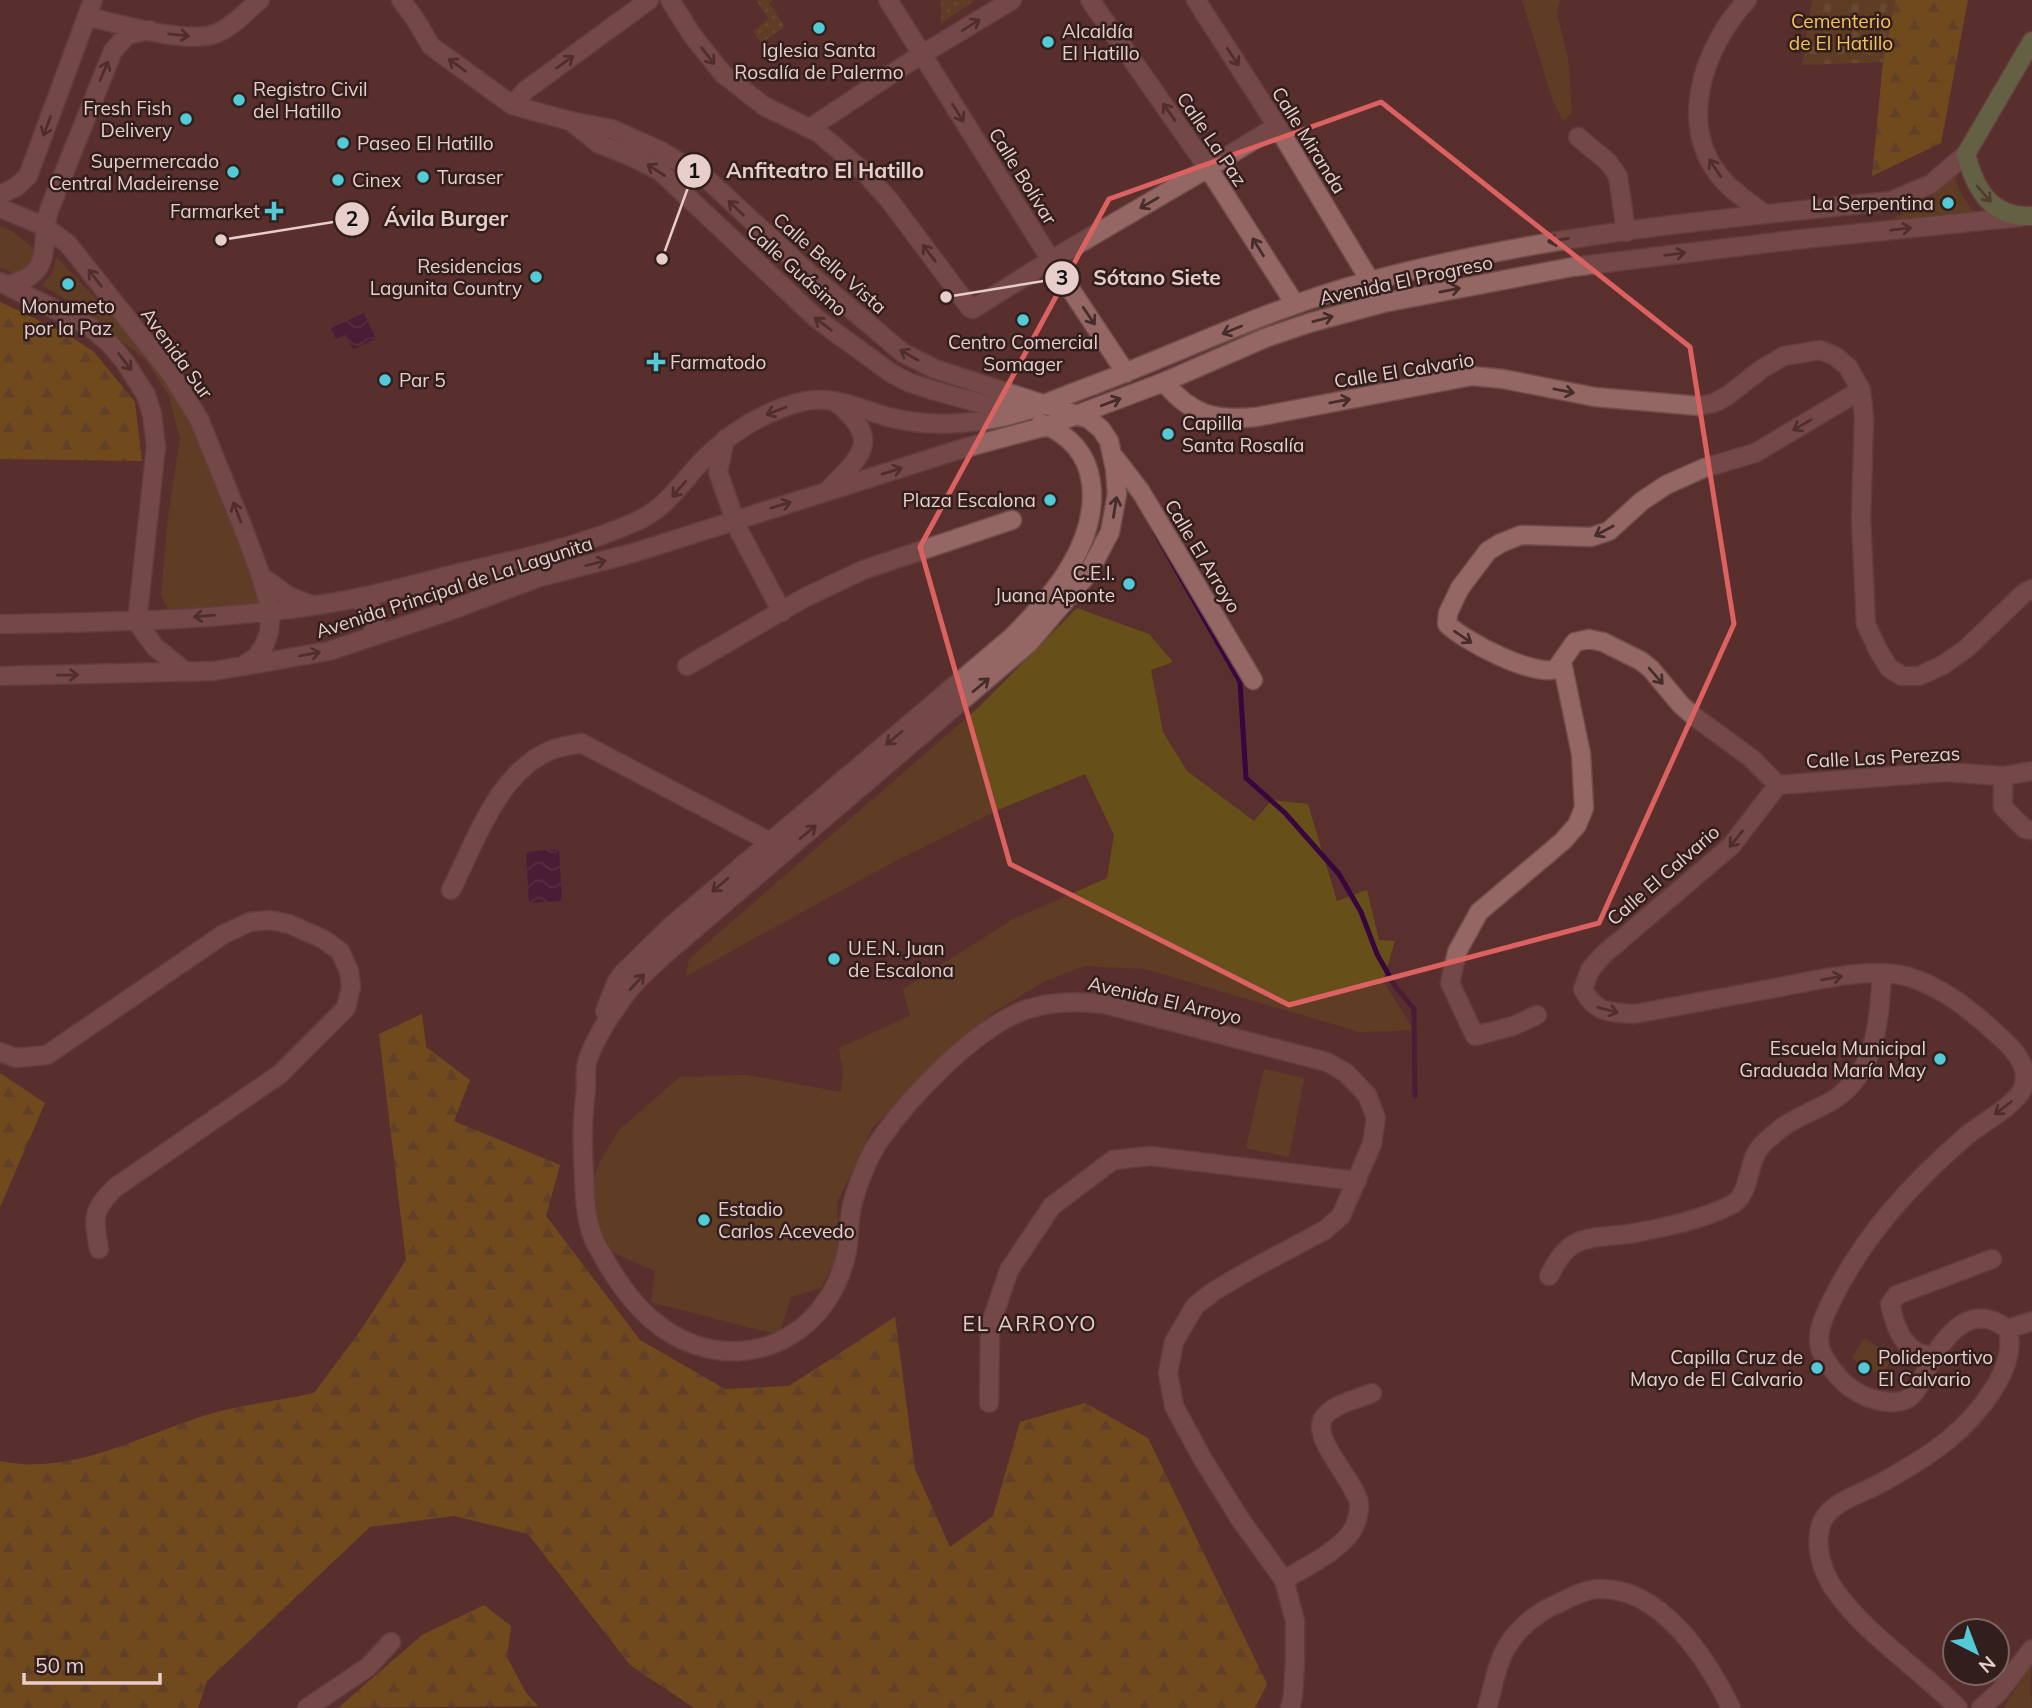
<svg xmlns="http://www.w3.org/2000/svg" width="2032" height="1708" font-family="Mulish,sans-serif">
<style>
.grass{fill:#674f19}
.forest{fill:url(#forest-firs)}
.cemetery{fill:url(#cemetery-stones)}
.park{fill:url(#park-dots)}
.water{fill:url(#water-waves)}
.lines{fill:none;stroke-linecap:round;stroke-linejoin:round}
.stream{stroke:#39053e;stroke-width:5}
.minor-casing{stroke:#704e4c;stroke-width:21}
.major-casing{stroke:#704e4c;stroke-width:21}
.minor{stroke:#956764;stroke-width:18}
.major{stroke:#729c5f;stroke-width:18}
.oneway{stroke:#452d2b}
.oneway2{stroke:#4b5037}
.marked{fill:none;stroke:#dc6261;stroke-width:5;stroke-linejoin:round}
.poi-dot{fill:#52cbd7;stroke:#311e1d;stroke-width:2.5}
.labels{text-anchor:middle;stroke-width:5;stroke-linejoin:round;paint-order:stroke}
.park-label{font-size:19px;fill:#f7c455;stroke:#311e1d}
.poi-label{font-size:19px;fill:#e8cecb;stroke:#311e1d;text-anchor:start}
.street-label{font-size:19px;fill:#e8cecb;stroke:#311e1d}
.neighbourhood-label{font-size:21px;letter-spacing:2px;fill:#e8cecb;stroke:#311e1d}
.leader{fill:none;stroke:#e8cecb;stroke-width:2.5}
.callout-dot{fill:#e8cecb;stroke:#311e1d;stroke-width:2.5}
.mark-label{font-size:21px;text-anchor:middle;font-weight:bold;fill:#111}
.callout-label{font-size:21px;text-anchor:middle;font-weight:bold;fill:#e8cecb;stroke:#311e1d;stroke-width:5;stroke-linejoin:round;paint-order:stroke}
</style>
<defs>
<pattern id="forest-firs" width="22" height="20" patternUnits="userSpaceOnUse" patternTransform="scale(1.75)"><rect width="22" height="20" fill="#8d6908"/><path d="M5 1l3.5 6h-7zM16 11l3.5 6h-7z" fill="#6d5620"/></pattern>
<pattern id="cemetery-stones" width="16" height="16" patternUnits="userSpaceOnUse" patternTransform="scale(1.75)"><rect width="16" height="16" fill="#674f19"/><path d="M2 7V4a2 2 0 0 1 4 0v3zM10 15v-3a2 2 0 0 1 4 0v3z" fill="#7d6739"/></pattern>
<pattern id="park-dots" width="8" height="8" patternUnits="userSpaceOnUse" patternTransform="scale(1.75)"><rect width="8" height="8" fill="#674f19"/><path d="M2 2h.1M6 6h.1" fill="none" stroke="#7d6739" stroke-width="1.8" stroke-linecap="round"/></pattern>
<pattern id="water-waves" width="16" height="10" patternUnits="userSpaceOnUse" patternTransform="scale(1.75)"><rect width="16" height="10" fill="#39053e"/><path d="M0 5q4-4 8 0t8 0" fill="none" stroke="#562859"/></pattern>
</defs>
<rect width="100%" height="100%" fill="#59302e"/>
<path class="grass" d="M1522,0H1560L1557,13L1568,58L1572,112L1563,121L1552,98Z
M1954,177L1962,196L1976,215L1892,219L1925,202Z
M0,226L13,232L33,248L31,263L15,274L0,267Z
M56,257C108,312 166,366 201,434C228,488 245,547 261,605L169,611L161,596L168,518L180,439L169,396L146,360L76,305L42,285L53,272Z
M1077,608L1149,634L1173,662L1151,670L1163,732L1187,771L1254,821L1272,800L1308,804L1337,901L1367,890L1379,940L1395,941L1383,981L1414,1030L1360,1032L1145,969L1085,966L1045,981L989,1015L872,1128L837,1203L838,1253L821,1288L791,1297L779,1335L651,1302L655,1271L606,1249L589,1191L600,1162L618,1131L680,1077L746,1075L841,1092L843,1072L839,1048L910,1016L903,989L1012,920L1107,878L1114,835L1085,774L998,810L893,862L686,976L689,959L979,707Z
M1264,1069L1304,1078L1289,1157L1246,1148Z
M1864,1338L1893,1356L1882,1376L1852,1358Z
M2032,1663L2030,1683L2032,1708H2004Z"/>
<path class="forest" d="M1895,0H1968L1941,143L1872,176L1883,62Z
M0,302L65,333L94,352L135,402L142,461L0,459Z
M422,1014L426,1047L470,1080L454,1121L560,1165L546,1216L640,1340L725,1389L789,1386L895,1317L915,1469L950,1547L993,1516L1020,1422L1085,1403L1148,1438L1267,1684L1255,1708H694L630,1665L528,1534L454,1516L370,1527L207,1681L198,1708H0V1461C70,1476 138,1437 203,1416C238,1405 278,1401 314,1393L363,1327L406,1260L379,1034Z
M0,1073L45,1103L0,1207Z
M484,1605L511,1626L507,1657L526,1693L538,1706L338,1708L422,1635Z"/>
<path class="cemetery" d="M1812,0H1895L1883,62L1802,65Z"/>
<path class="park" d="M756,0H773L769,3L785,27L761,43L753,31L769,19Z
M941,0H975L941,24Z"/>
<path class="water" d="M364,313L376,339L353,349L346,335L336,339L331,328Z
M559,849L562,901L529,903L526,852Z"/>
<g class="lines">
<path class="stream" d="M1155,532L1240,682L1246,778L1285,813L1339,874L1361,912L1377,954L1395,986L1414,1009L1415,1096"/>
<defs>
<path id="minor" d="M401,0L415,19L431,46L512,105L570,121L612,129L659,150L708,180L812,276L903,353L935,369L1089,419L1101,429L1109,441L1115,469L1117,494L1110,532L1088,574L1029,643L664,955C654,965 642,974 633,985C618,1003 593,1039 587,1063C585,1071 586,1081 586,1089C582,1121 582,1142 584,1174C585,1198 585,1220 595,1242C610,1270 627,1298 651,1319C705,1367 786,1362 827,1300C836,1287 844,1267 847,1251C850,1233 848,1215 854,1198C860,1179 868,1156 880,1140C910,1096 975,1028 1025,1010C1051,1001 1077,1001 1104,1004L1327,1062L1346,1073L1367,1095L1376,1118L1372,1144L1341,1216L1325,1230L1250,1270L1214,1291L1195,1306L1174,1342L1168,1373L1174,1406L1202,1458L1240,1519L1284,1580L1295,1621V1659L1293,1696L1290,1708
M670,0L692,35L723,74L764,106L819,133L864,172L890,201L970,308L973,309L1051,260L1208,168L1277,126
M888,0L1051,260L1126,373
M1090,0L1208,168L1295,304
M1196,0L1277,126L1375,289
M1747,0C1704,46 1675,126 1723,180C1734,193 1751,203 1764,214
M89,17C119,24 189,45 217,33C234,26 246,11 260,0
M512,105L526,90L649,0
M573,123L599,144L632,157L660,171L817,319L891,373L908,382L932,390L1012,412
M810,128L908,63L1012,0
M1578,137L1608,162L1618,176L1626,232
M0,195L16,187L28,176L93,0
M0,208L44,226L68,244L171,374L199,419L244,530L261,576L271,611L269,632L264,646L257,656L243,666
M0,282L90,327L110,344L125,362L146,395L152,414L156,446L137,622
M8,285C56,274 39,244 49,210L113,51L127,35L149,30
M1164,382C1191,415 1215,421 1256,417L1472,376L1503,379L1595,397L1699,406L1714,403L1727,396L1763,368L1784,356L1820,350L1835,356L1848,367L1861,390L1864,417L1861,519L1866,624L1878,650L1889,668L1902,676H1919L1943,665L1967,648L2024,593L2032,589
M725,439L718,472L739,531L782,612
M1115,458L1141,492L1253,680
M829,489C863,455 881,439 837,403
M261,576L288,596L309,604
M356,599C376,609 382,616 370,637
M137,622L155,647L186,672
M0,624C106,622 213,621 318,605C367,598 415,584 463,572C521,559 581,546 635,522C665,509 679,486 700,463C728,434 762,412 801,402C832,394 860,409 888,417C923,426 962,425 997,418C1029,412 1060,397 1091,386C1184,351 1274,306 1370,281C1540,235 1716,219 1891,201L1931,184L1966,154
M687,666L804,598L863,570L1012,520
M0,676L214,671L329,651L449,611L540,577L633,553L961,449L1047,426L1164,382L1265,338L1309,323L1383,303L1572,267L1793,240L2020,217
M2003,776V807L2025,829L2032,830
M1778,785L1731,846L1603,955L1590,970L1583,989C1596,1014 1609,1012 1634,1014C1681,1005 1728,997 1775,988C1813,981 1874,965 1912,978C1945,989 1973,1012 1999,1036C2014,1049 2032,1068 2022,1090C2012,1108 1981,1123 1965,1137C1911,1184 1864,1235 1832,1300C1824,1316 1813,1337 1823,1355C1834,1375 1851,1393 1873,1399C1884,1402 1898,1405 1909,1398C1916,1393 1919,1385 1923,1377C1934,1356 1943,1336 1964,1323C1980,1314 1994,1319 2008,1329C2018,1369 1977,1416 1948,1440C1927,1457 1904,1470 1881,1483C1863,1493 1833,1501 1823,1520C1813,1541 1821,1568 1832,1586C1862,1632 1919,1668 1958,1708
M1778,785L1751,758L1695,717L1681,705L1651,669L1641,661L1603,642L1589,639L1575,642L1556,669C1533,677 1464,641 1447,624L1448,613L1460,588L1488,551L1501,543L1521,535L1591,537L1609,531L1642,501L1666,485L1704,468L1755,453L1861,390
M1778,785L1945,772L2003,776L2032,771
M451,890C476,841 498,770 554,749C563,746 573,745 581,743L780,847
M605,1011L616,983L622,974L671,926L1012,637C1052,597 1099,543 1091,482C1087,453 1068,434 1041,423
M1537,1015L1513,1026L1475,1036L1450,983L1457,952L1479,912L1563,841L1577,825L1584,808L1581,754L1562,662
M0,1052L16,1058L47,1055L224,934L250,922L270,920L289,924L323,939L340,951L349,971L351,987L346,1008L280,1074L116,1187C92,1210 93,1217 99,1249
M1549,1276C1555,1265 1561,1253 1571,1246C1589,1234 1614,1237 1634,1233C1666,1227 1701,1220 1731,1205C1752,1194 1746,1161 1762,1145C1772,1135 1784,1125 1796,1119C1810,1111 1826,1106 1839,1096C1877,1067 1879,1019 1882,975
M2008,1329L2032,1321
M1934,1356C1929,1355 1922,1355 1917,1352C1900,1343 1894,1321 1890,1304L1897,1295L1992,1259
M989,1403L990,1326L1009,1270L1052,1206L1113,1160L1150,1156L1357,1181
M1284,1580C1305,1567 1346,1548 1355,1525C1357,1520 1360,1509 1359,1504C1356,1481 1309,1438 1324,1417C1333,1404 1358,1399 1372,1393
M307,1708L368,1667L391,1642
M1487,1708C1493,1689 1495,1670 1504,1652C1515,1630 1537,1612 1559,1603C1571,1597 1586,1589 1599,1589C1661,1587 1707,1659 1731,1708
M1981,1708L1999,1692L2032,1649"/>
<path id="major" d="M1966,154L2032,41
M1966,154C1975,189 1991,218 2032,216"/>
</defs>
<use href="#minor" class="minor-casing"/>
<use href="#major" class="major-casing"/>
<use href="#minor" class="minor"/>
<use href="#major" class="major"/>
</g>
<defs><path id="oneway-shaft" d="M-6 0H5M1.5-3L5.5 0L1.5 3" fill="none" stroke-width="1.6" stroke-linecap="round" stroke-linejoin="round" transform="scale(1.75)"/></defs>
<g class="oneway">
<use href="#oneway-shaft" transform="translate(971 25) rotate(-32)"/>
<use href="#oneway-shaft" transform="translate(179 35) rotate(6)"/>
<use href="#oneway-shaft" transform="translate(708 56) rotate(52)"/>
<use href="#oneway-shaft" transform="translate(1233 57) rotate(57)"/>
<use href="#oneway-shaft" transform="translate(565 62) rotate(-36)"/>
<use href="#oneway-shaft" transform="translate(457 65) rotate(-144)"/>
<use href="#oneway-shaft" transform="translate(104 71) rotate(-67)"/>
<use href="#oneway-shaft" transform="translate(1169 112) rotate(-125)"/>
<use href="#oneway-shaft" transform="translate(958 113) rotate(58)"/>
<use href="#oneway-shaft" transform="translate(47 126) rotate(111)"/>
<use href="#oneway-shaft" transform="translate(1715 168) rotate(-123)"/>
<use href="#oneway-shaft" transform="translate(656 170) rotate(-147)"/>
<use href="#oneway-shaft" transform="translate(1149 203) rotate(150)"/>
<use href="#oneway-shaft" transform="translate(736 208) rotate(-136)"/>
<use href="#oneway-shaft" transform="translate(1901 229) rotate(-6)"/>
<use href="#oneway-shaft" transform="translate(1558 240) rotate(171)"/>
<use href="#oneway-shaft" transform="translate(1258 247) rotate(-122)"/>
<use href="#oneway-shaft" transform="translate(929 253) rotate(-127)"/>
<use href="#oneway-shaft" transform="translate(1675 254) rotate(-7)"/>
<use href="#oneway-shaft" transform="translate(95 278) rotate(-128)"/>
<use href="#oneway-shaft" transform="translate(1450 290) rotate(-11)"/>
<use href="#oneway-shaft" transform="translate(1089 316) rotate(56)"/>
<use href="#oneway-shaft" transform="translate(1323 319) rotate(-15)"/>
<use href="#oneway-shaft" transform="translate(823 324) rotate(-143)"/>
<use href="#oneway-shaft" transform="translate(1232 330) rotate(158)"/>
<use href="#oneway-shaft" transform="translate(909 355) rotate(-150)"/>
<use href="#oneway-shaft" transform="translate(125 362) rotate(52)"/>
<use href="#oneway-shaft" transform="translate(1564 391) rotate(11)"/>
<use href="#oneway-shaft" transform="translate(1340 401) rotate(-10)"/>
<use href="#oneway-shaft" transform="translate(1111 402) rotate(-21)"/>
<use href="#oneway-shaft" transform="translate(776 411) rotate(159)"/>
<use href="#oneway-shaft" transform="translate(1802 425) rotate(150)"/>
<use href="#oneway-shaft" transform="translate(892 471) rotate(-17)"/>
<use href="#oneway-shaft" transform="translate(679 489) rotate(131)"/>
<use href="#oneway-shaft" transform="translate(781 505) rotate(-17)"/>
<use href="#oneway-shaft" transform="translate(1115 507) rotate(-81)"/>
<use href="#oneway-shaft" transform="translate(237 512) rotate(-111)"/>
<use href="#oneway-shaft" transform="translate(1604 531) rotate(152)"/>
<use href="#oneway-shaft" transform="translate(596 563) rotate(-14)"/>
<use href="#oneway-shaft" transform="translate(204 616) rotate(175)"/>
<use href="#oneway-shaft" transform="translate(1463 637) rotate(34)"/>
<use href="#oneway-shaft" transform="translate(310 654) rotate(-10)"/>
<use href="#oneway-shaft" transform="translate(68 675) rotate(-1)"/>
<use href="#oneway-shaft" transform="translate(1656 676) rotate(49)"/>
<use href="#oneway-shaft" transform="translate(981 685) rotate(-40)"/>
<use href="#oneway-shaft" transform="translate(894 738) rotate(140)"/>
<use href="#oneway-shaft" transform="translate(808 832) rotate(-40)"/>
<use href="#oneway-shaft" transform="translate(1736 839) rotate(129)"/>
<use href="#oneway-shaft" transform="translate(720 885) rotate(140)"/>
<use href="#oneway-shaft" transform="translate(1832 978) rotate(-10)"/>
<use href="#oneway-shaft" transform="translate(637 982) rotate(-47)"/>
<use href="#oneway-shaft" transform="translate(1608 1010) rotate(15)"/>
<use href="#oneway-shaft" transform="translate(2003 1108) rotate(143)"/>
</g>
<use class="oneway2" href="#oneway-shaft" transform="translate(1984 194) rotate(49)"/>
<path d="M0 0H2032V1708H0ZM1381,102L1690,347L1734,624L1599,923L1289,1005L1010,864L920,547L1109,199Z" fill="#59302e" fill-opacity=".55" fill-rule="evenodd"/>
<path class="marked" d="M1381,102L1690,347L1734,624L1599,923L1289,1005L1010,864L920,547L1109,199Z"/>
<g class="poi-dot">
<circle cx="819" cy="28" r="7"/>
<circle cx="1048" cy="42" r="7"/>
<circle cx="239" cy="100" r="7"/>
<circle cx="186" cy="119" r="7"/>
<circle cx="343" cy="143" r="7"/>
<circle cx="233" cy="172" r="7"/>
<circle cx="423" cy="177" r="7"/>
<circle cx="338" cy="180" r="7"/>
<circle cx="1948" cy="203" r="7"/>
<path d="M270.5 200.5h7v7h7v7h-7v7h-7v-7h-7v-7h7z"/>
<circle cx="536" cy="277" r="7"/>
<circle cx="68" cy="284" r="7"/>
<circle cx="1023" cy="320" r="7"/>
<path d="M652.5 351.5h7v7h7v7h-7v7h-7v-7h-7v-7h7z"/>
<circle cx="385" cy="380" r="7"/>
<circle cx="1168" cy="434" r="7"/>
<circle cx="1050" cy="500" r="7"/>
<circle cx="1129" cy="584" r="7"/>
<circle cx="834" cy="959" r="7"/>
<circle cx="1940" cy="1059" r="7"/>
<circle cx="704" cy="1220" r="7"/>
<circle cx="1817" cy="1368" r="7"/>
<circle cx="1864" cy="1368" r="7"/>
</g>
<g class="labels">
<g class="park-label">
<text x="1841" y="28">Cementerio<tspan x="1841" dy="22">de El Hatillo</tspan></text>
</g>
<g class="poi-label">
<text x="1062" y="38">Alcaldía<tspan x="1062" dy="22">El Hatillo</tspan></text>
<text x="819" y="57" text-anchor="middle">Iglesia Santa<tspan x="819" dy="22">Rosalía de Palermo</tspan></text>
<text x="253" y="96">Registro Civil<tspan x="253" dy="22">del Hatillo</tspan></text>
<text x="172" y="115" text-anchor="end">Fresh Fish<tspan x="172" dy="22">Delivery</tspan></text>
<text x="357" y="150">Paseo El Hatillo</text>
<text x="219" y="168" text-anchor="end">Supermercado<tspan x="219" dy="22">Central Madeirense</tspan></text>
<text x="437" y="184">Turaser</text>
<text x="352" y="187">Cinex</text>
<text x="1934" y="210" text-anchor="end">La Serpentina</text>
<text x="260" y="218" text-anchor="end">Farmarket</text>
<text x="522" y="273" text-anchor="end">Residencias<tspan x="522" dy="22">Lagunita Country</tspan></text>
<text x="68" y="313" text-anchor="middle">Monumeto<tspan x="68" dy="22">por la Paz</tspan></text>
<text x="1023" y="349" text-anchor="middle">Centro Comercial<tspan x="1023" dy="22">Somager</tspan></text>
<text x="670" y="369">Farmatodo</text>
<text x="399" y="387">Par 5</text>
<text x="1182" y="430">Capilla<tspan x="1182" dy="22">Santa Rosalía</tspan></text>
<text x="1036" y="507" text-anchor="end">Plaza Escalona</text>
<text x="1115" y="580" text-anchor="end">C.E.I.<tspan x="1115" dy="22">Juana Aponte</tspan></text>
<text x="848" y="955">U.E.N. Juan<tspan x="848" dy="22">de Escalona</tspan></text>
<text x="1926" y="1055" text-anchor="end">Escuela Municipal<tspan x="1926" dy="22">Graduada María May</tspan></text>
<text x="718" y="1216">Estadio<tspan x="718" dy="22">Carlos Acevedo</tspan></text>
<text x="1803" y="1364" text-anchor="end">Capilla Cruz de<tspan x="1803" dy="22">Mayo de El Calvario</tspan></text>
<text x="1878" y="1364">Polideportivo<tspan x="1878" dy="22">El Calvario</tspan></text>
</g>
<g class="street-label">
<text transform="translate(1212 139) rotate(56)" y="7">Calle La Paz</text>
<text transform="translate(1309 140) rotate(58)" y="7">Calle Miranda</text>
<text transform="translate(1023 176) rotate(58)" y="7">Calle Bolívar</text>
<text transform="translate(830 263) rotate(41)" y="7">Calle Bella Vista</text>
<text transform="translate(797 270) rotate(42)" y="7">Calle Guásimo</text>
<text transform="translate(1406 280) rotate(-12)" y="7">Avenida El Progreso</text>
<text transform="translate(177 353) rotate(54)" y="7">Avenida Sur</text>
<text transform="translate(1404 370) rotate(-9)" y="7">Calle El Calvario</text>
<text transform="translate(1203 556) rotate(59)" y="7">Calle El Arroyo</text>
<text transform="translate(454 587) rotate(-18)" y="7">Avenida Principal de La Lagunita</text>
<text transform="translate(1883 757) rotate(-3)" y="7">Calle Las Perezas</text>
<text transform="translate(1663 875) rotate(-41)" y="7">Calle El Calvario</text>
<text transform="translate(1165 1000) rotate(13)" y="7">Avenida El Arroyo</text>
</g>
<g class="neighbourhood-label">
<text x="1030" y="1331">EL ARROYO</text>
</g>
</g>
<path class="leader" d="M662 259L694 171M221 240L352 219M946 297L1062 278"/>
<g class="callout-dot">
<circle cx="662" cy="259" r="7"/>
<circle cx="221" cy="240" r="7"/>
<circle cx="946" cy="297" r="7"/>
<circle cx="694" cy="171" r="18"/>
<circle cx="352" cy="219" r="18"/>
<circle cx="1062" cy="278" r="18"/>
</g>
<g class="mark-label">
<text x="694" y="178">1</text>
<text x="352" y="226">2</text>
<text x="1062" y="285">3</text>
</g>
<g class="callout-label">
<text x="825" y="178">Anfiteatro El Hatillo</text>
<text x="446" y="226">Ávila Burger</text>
<text x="1157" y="285">Sótano Siete</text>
</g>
<g transform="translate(1976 1652) rotate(138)"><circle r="33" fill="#311e1d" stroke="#7a6463" stroke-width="2"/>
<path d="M0-5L12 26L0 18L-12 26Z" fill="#52cbd7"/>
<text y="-10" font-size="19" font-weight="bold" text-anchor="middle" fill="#e8cecb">N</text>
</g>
<path d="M24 1673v10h136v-10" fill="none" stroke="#e8cecb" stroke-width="3.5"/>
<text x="35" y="1673" font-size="21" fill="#e8cecb" stroke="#311e1d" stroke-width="5" paint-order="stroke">50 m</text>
</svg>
